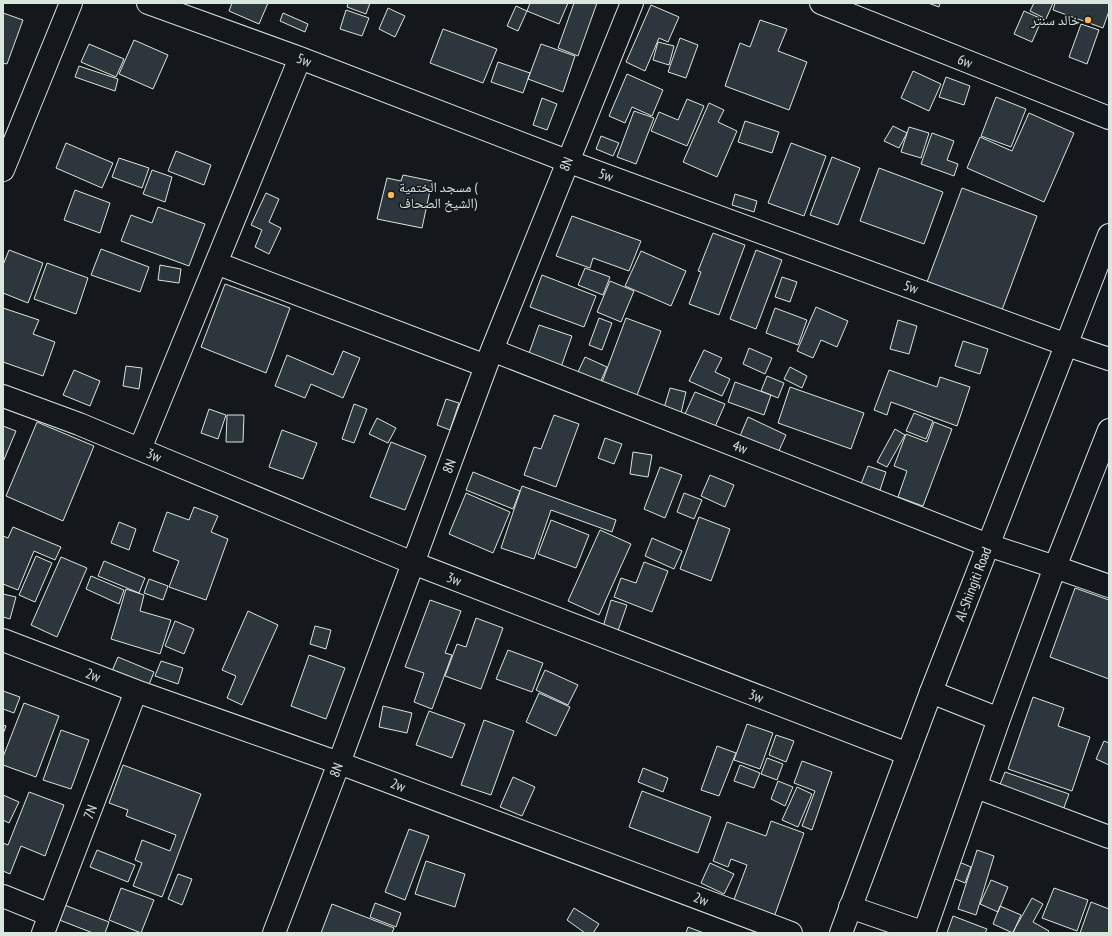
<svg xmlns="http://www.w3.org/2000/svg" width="1112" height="936" font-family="'PT Sans Narrow','Noto Naskh Arabic',sans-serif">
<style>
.building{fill:#2c363c;stroke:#d8e6dc}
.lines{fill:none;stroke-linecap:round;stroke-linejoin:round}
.minor-casing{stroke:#d8e6dc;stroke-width:24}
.tertiary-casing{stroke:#d8e6dc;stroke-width:24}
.minor{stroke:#14181c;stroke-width:22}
.tertiary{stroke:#14181c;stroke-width:22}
.poi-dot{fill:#ffb74d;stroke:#14181c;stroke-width:1.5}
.labels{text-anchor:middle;stroke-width:3;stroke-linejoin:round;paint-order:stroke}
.poi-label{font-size:14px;fill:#d8e6dc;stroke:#14181c;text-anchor:end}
.street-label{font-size:14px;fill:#d8e6dc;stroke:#14181c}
</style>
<rect width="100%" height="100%" fill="#14181c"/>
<path class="building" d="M232,3H268L259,24L229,11Z
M348,3H370L366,14L347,7Z
M530,3H568L559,24L527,11Z
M574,3H597L578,56L558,48Z
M928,3H940L939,7Z
M1034,3H1053L1046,19L1030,11Z
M1055,3H1109V11L1103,28L1053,10Z
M651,5L679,17L668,42L659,38L645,71L626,62Z
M516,6L527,11L518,31L507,26Z
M388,8L405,16L395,37L379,29Z
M346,10L369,18L362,36L340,29Z
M1024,11L1042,19L1032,42L1014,34Z
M3,13L23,20L7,64L3,63Z
M283,13L308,24L305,32L280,21Z
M760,20L787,29L778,51L807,62L789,110L725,86L740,43L750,47Z
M1081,24L1099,30L1087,64L1069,57Z
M443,29L497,49L483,83L430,63Z
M680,38L698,45L686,78L668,72Z
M134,40L168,55L153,89L119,74Z
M658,42L674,46L669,65L653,60Z
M89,44L124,59L116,77L81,62Z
M541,44L575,56L563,92L528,79Z
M498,62L530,73L523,93L491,82Z
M79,66L118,79L115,91L75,77Z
M913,71L941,84L929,111L901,98Z
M627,74L663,90L652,116L632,107L625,123L609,116Z
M946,77L970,86L964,105L939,97Z
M996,97L1026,109L1011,147L981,136Z
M542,98L557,104L547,130L533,125Z
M687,99L704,106L687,146L651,131L659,112L678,120Z
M709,103L724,110L718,122L737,131L717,177L683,162Z
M634,111L654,118L636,164L617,157Z
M1029,113L1074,133L1044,202L967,168L980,137L1012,151Z
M745,121L779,132L772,153L738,142Z
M893,126L907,133L899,148L884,141Z
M909,127L929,133L921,158L901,152Z
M932,133L954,141L947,160L958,164L954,176L921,164Z
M601,136L619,143L613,156L596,149Z
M66,143L113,163L102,188L56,168Z
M791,143L826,156L804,216L768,203Z
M176,151L211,165L204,185L168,171Z
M832,157L860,168L838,225L810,215Z
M119,158L149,168L142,188L112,177Z
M879,168L943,192L924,244L860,221Z
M152,170L172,177L165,202L143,194Z
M403,175L432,181L422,228L377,219L387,178L401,181Z
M962,188L1037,216L1002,310L927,282Z
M75,190L110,203L100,233L64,220Z
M266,193L279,199L269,222L281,228L269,254L255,247L262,230L251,225Z
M735,194L757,201L754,212L732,205Z
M158,207L205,224L189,266L121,241L131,215L152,223Z
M572,216L641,241L629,271L593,258L590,268L556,256Z
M713,233L745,245L719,315L689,304L701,272L698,271Z
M101,249L149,267L140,292L91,275Z
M9,250L43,263L28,303L3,293V265Z
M756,250L782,260L756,329L730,319Z
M641,251L686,271L671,306L625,286Z
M47,263L88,278L76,314L34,299Z
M160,265L181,269L179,283L158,280Z
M585,268L610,277L603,295L578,285Z
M542,275L596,296L584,327L530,307Z
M782,277L797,282L790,302L775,297Z
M610,281L634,291L621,322L597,312Z
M225,284L290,308L266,373L201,347Z
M816,307L848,321L837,347L821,340L813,358L797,351Z
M3,308L39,320L33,334L55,342L43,376L3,362Z
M775,308L807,320L798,345L766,333Z
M599,318L612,323L602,350L589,345Z
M626,318L661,331L636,398L601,385Z
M898,320L917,326L909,354L890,349Z
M539,325L572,336L561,367L528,356Z
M963,341L988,349L980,374L955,366Z
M749,348L772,358L765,374L743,364Z
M704,350L722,358L715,372L730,379L722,396L689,381Z
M343,351L360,358L343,398L311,384L305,398L275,386L287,355L333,375Z
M585,357L607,367L599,385L577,374Z
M126,366L142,368L139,389L123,386Z
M790,367L807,376L802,388L784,379Z
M74,370L100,381L90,406L63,395Z
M889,370L937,387L940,377L970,387L957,426L891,402L887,415L874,410Z
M767,376L784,383L778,398L761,391Z
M735,382L771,395L764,415L728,402Z
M790,387L864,413L851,449L778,423Z
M670,388L686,392L681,413L664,408Z
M695,392L725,404L715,427L685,414Z
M446,399L459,403L450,430L437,425Z
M354,404L367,409L354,443L342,439Z
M209,409L226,415L218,439L201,433Z
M914,413L933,421L926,439L906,431Z
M227,415H244L243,442H226Z
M554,415L579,424L556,487L524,475L534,447L541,449Z
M748,417L786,435L778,453L740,436Z
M377,418L396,428L388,443L369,434Z
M37,422L94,446L63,521L6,496Z
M934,422L952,429L923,506L898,497L907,471L894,466L906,434L927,442Z
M3,426L16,431L3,462Z
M895,429L905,435L887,467L877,462Z
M282,430L317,443L303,479L269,467Z
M605,438L622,444L614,464L598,458Z
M391,442L426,456L405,510L370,497Z
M633,452L652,455L648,477L630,474Z
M868,466L886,472L880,490L861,484Z
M660,467L682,475L665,518L644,509Z
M473,472L520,491L513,509L466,490Z
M710,475L734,485L725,507L701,496Z
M522,486L616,520L612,532L551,510L534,559L501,548Z
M466,493L510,512L493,553L449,534Z
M684,493L702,500L694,519L677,512Z
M194,507L218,516L211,532L228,539L206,600L169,587L179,561L153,551L167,512L189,520Z
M699,517L730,529L711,581L680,569Z
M551,520L589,535L576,568L538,554Z
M119,522L136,529L129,550L111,543Z
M13,527L61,547L55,560L34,551L18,590L3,584V536L8,538Z
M600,530L631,544L599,615L568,601Z
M652,538L682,551L674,569L645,556Z
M36,556L52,563L35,602L19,595Z
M61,557L87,568L57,637L31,625Z
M104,561L145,578L139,593L98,576Z
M644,562L668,571L652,612L614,597L621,578L636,583Z
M91,576L124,590L119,604L86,589Z
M149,579L168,586L163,600L144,593Z
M1075,588L1109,600V679L1050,657Z
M126,589L144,595L140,611L171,620L160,654L111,639Z
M3,594L16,597L10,619L3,617Z
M430,600L461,611L445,653L452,655L432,709L414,702L424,673L405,667Z
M611,600L627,605L618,631L603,627Z
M248,611L278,625L242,705L227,698L236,676L222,670Z
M476,618L503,628L481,689L445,676L457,644L466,647Z
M175,621L194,629L184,654L165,646Z
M315,626L331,630L326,649L310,644Z
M508,650L543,663L532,692L496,679Z
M309,655L345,668L326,719L291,706Z
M118,657L154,672L148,687L112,671Z
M161,661L183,668L178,684L155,676Z
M545,670L578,685L568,705L536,690Z
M3,691L20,697L14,713L3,709Z
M539,693L570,707L556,736L526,722Z
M1033,697L1064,708L1058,726L1090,737L1072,791L1008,769Z
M24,703L59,716L36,777L3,765V757Z
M383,706L412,713L407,733L379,727Z
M429,711L465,724L452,758L416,745Z
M484,720L514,731L491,795L461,785Z
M747,724L773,733L760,769L734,760Z
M3,725L6,726L3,734Z
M61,730L89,740L71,789L43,780Z
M776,735L794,741L786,762L769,755Z
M1104,741L1109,743V765L1096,759Z
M717,746L736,753L719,796L701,790Z
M767,758L783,764L777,780L761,774Z
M802,761L832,772L812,830L802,826L815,791L794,783Z
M123,765L201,794L162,897L133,886L142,863L135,860L142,840L170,851L176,835L126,816L128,810L109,803Z
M740,765L760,773L754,788L734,781Z
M643,768L668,778L663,792L638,782Z
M1005,772L1069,794L1063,810L999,787Z
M513,777L535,787L522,816L500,807Z
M778,781L793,787L785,806L771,799Z
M797,787L812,794L798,827L782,820Z
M642,791L711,817L698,853L629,827Z
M29,792L64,805L45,856L21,846L10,874L3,871V843L8,845Z
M3,795L19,802L9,823L3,820Z
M771,821L804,833L773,920L732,905L747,865L731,859L728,867L713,861L727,822L766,836Z
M409,829L429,836L405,900L385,892Z
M97,850L135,865L128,882L90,867Z
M977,850L994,856L976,915L958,909Z
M952,859L971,867L965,883L946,875Z
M426,861L465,874L455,907L415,894Z
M710,863L734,874L724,894L701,883Z
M178,874L192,879L182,905L168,899Z
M991,880L1008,887L998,912L980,904Z
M121,888L154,900L141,933L109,920Z
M1054,888L1088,900L1077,931L1042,918Z
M1032,898L1043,904L1033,922L1049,931L1047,933H1015L1013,932Z
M54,901L109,922L105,933H93L49,916Z
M1091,902L1109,909V933H1080Z
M375,903L401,913L396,927L370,917Z
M332,904L394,928L392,933H321Z
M1000,906L1021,915L1013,933L993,924Z
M574,908L599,924L593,933H585L567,920Z
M953,916L987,929L985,933H947Z
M688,927L704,933H686Z"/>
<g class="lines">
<defs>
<path id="minor" d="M148,3L300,58L567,161L1067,345L1109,359
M821,3L1109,118
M3,170L71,3
M216,263L486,366
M492,350L988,545L1055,567L1109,586
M3,396L79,424L413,563L908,754
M140,449L300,58
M3,640L136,691L339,763L791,933
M931,692L999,719
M976,787L1109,837
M3,896L50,915
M850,907L925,933
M43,933L136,691
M274,933L339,763L492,350L632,3
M924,933L999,719L1055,567L1109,430"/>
<path id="tertiary" d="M841,933L931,692L1109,235"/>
</defs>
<use href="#minor" class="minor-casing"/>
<use href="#tertiary" class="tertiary-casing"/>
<use href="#minor" class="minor"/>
<use href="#tertiary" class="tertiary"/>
</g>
<g class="poi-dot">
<circle cx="1088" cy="20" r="4"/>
<circle cx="391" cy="195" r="4"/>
</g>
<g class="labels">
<g class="poi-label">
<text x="1080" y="25">خالد سنتر</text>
<text x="399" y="192" text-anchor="start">مسجد الختمية (<tspan x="399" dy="16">الشيخ الصحاف)</tspan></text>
</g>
<g class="street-label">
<text transform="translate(304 60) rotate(21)" y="5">5w</text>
<text transform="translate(965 61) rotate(22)" y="5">6w</text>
<text transform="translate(566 164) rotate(-68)" y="5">8N</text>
<text transform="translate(606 175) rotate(20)" y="5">5w</text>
<text transform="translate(911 287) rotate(20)" y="5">5w</text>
<text transform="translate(740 447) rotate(21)" y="5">4w</text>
<text transform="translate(154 455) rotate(23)" y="5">3w</text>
<text transform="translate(449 466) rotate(-70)" y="5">8N</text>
<text transform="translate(454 579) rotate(21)" y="5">3w</text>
<text transform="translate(973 584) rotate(-69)" y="5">Al-Shingiti Road</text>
<text transform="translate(93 675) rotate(21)" y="5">2w</text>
<text transform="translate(756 696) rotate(21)" y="5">3w</text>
<text transform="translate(336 770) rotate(-69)" y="5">8N</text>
<text transform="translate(398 785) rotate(21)" y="5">2w</text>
<text transform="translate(90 812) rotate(-69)" y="5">7N</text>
<text transform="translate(701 899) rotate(21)" y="5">2w</text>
</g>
</g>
<rect width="1112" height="936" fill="none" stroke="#d8e6dc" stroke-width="8"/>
</svg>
